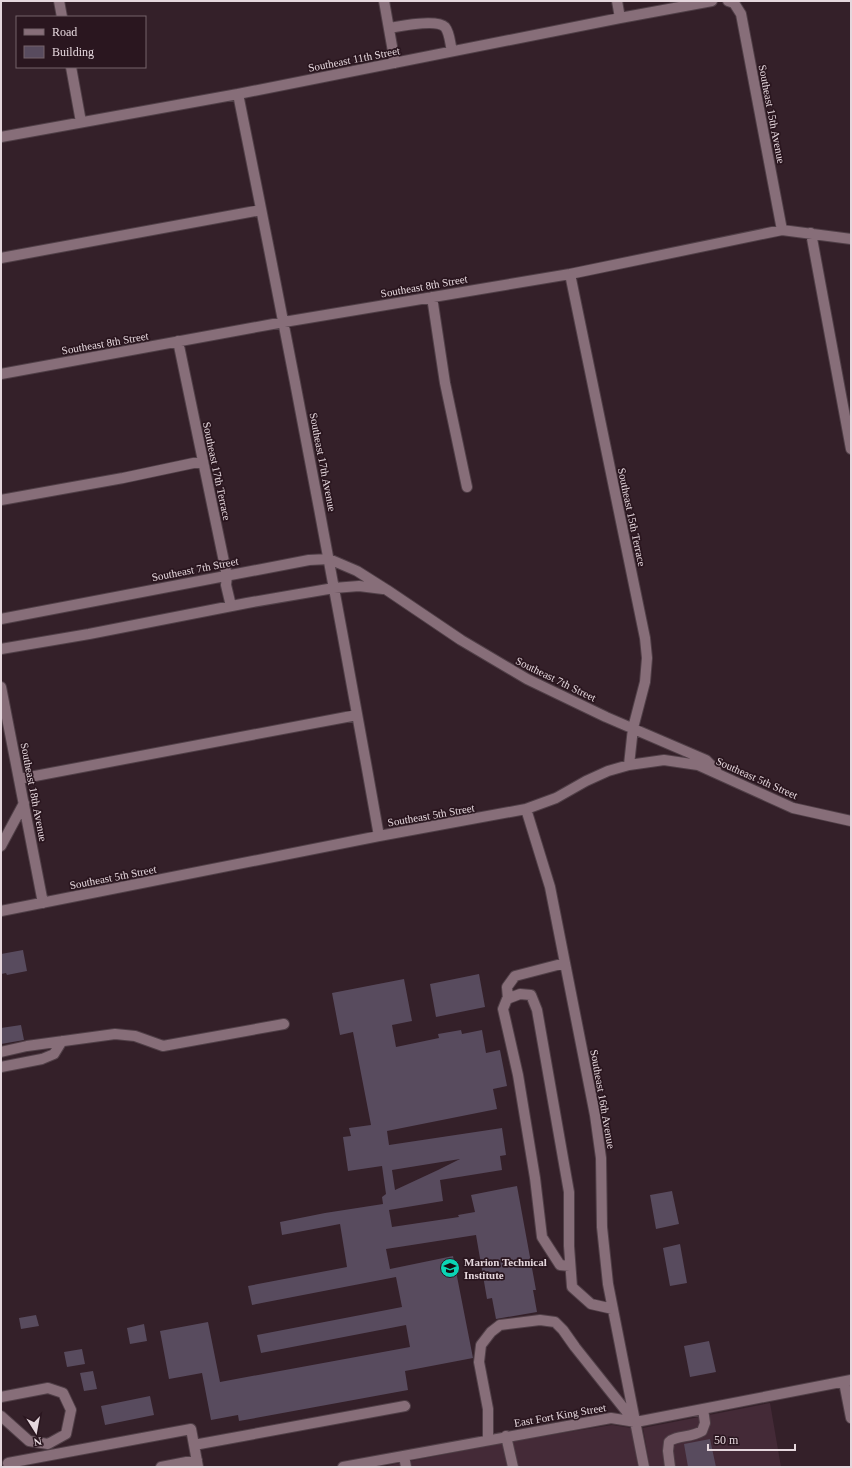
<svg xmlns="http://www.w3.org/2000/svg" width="852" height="1468" font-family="Georgia,serif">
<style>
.built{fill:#442a37}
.building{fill:#584b5e;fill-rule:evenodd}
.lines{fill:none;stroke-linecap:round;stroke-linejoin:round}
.minor-casing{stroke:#503f47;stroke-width:12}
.minor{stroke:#876e79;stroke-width:10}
.labels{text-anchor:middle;stroke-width:3.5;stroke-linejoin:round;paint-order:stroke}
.street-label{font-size:11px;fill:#e5d7dd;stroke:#2a161f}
.poi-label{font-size:11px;font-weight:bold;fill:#e5d7dd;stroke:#2a161f;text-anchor:start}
</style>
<rect width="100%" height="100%" fill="#342029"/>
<path class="built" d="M770,1403L781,1467H650L643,1428Z
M612,1425L631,1428L638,1467H381L507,1442Z"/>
<path class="building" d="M23,950L27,971L7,975L6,973L1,974V954Z
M479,974L485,1007L436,1017L430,984Z
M404,979L412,1021L392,1025L396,1047L439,1038L438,1034L461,1030L462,1034L482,1030L486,1053L500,1050L507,1086L493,1089L497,1109L387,1131L389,1145L502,1128L506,1155L500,1156L502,1170L440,1180L443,1201L389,1210L392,1227L459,1217L458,1215L475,1212L471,1195L517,1186L536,1290H533L537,1312L496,1319L492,1298L487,1299L476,1235L386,1249L390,1269L453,1256L473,1358L405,1371L408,1390L239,1421L238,1415L211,1420L202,1373L169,1379L160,1331L208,1322L220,1382L410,1347L406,1325L261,1353L257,1335L402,1307L396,1277L252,1305L248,1286L347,1267L340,1224L282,1235L280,1222L325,1213L383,1204L382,1197L386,1194L382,1166L348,1171L343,1137L351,1136L349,1128L371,1125L353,1032L340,1035L332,993ZM460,1159L438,1170L395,1190L392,1170Z
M21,1025L24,1040L1,1044V1028Z
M672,1191L679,1224L656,1229L650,1195Z
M680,1244L687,1283L670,1286L663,1248Z
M36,1315L39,1326L21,1329L19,1318Z
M144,1324L147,1341L130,1344L127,1328Z
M709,1341L716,1372L690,1377L684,1346Z
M82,1349L85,1364L67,1367L64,1352Z
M93,1371L97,1389L84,1391L80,1373Z
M150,1396L154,1415L105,1425L101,1406Z
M710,1439L716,1467H688L684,1444Z"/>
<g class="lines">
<defs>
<path id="minor" d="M59,1L62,17
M384,1L395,63
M617,1L620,18
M728,1L734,3L741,14L782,230
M389,28C400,26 437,19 445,27C450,33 450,44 452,51
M71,67L81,122
M238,94C288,341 335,588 379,836
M1,137L238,94L620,18L712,1
M811,233L851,449
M1,258L261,210
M570,274L645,638L647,658L645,682L633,728L629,765
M432,297L445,383L467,487
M178,341L227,576L226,585L231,606
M1,374L284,322L570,274L782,230L851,239
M1,500L123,478L203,461
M1,619L309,560L329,559L357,571L387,590L461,640L527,679L606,717L706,760L716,770
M1,649L89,634L247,603L334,588L359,586L383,589
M1,687L43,903
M19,779L357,715
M526,809L550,887L595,1115L601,1158L602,1227L608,1284L644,1467
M1,846L24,803
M1,911L379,836L526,809L556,798L586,781L608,771L629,765L664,760L698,765L793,808L851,821
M508,999L507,987L515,976L565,963
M1,1052L27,1046L115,1034L135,1036L163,1046L284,1024
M1,1067L42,1059L54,1054L62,1041
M570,1266L560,1265L542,1237L535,1178L518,1075L503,1009L507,999L520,994L531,995L537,1010L569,1192V1246L572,1287L591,1304L613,1309
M844,1382L851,1418
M1,1397L48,1388L63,1393L71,1410L66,1434L48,1444L29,1441L1,1416
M506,1436L513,1467
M488,1440V1409L479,1362L481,1345L491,1332L500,1325L540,1320L555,1322L563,1330L575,1347L634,1421
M404,1456L406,1467
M9,1467L8,1463L191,1429L194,1445
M161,1467L197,1460
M198,1467L194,1445L405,1406
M343,1467L611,1418L636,1422L851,1380
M670,1467L668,1451L669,1442C676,1435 691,1438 702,1431L705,1423L703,1409"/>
</defs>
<use href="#minor" class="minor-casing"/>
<use href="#minor" class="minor"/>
</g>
<defs>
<symbol id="school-disc" viewBox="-11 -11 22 22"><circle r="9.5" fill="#0bd5b5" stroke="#2a161f"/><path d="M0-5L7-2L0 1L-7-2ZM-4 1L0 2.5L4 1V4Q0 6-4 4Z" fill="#111"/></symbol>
</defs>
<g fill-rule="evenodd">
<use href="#school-disc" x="439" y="1257" width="22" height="22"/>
</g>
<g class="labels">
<g class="street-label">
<text transform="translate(354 59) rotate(-11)" y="4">Southeast 11th Street</text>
<text transform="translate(772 114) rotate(79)" y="4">Southeast 15th Avenue</text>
<text transform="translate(424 286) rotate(-10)" y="4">Southeast 8th Street</text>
<text transform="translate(105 343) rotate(-10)" y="4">Southeast 8th Street</text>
<text transform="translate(323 462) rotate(79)" y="4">Southeast 17th Avenue</text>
<text transform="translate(217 471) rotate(78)" y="4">Southeast 17th Terrace</text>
<text transform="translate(632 517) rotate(78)" y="4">Southeast 15th Terrace</text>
<text transform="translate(195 569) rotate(-11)" y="4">Southeast 7th Street</text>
<text transform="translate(556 679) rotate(26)" y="4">Southeast 7th Street</text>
<text transform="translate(757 778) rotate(24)" y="4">Southeast 5th Street</text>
<text transform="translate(34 792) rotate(79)" y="4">Southeast 18th Avenue</text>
<text transform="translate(431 815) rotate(-10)" y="4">Southeast 5th Street</text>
<text transform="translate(113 877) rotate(-11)" y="4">Southeast 5th Street</text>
<text transform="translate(603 1099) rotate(80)" y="4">Southeast 16th Avenue</text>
<text transform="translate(560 1415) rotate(-10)" y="4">East Fort King Street</text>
</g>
<g class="poi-label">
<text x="464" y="1266">Marion Technical<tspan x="464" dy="13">Institute</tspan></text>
</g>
</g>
<rect width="852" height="1468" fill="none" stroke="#e5d7dd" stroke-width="4"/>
<rect x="16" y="16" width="130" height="52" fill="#2a161f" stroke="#75636b"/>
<rect x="24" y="29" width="20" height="6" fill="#876e79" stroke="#75636b"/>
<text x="52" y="36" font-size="12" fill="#e5d7dd">Road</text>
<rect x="24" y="46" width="20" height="12" fill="#584b5e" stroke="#75636b"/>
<text x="52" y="56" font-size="12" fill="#e5d7dd">Building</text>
<g transform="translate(36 1432) rotate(169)" stroke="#2a161f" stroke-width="3" paint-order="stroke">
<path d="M0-3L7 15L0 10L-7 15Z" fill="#e5d7dd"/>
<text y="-6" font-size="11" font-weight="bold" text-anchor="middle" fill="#e5d7dd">N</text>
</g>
<path d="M708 1444v6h87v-6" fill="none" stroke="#e5d7dd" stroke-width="2"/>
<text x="714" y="1444" font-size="12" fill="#e5d7dd" stroke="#2a161f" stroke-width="3" paint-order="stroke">50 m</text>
</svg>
